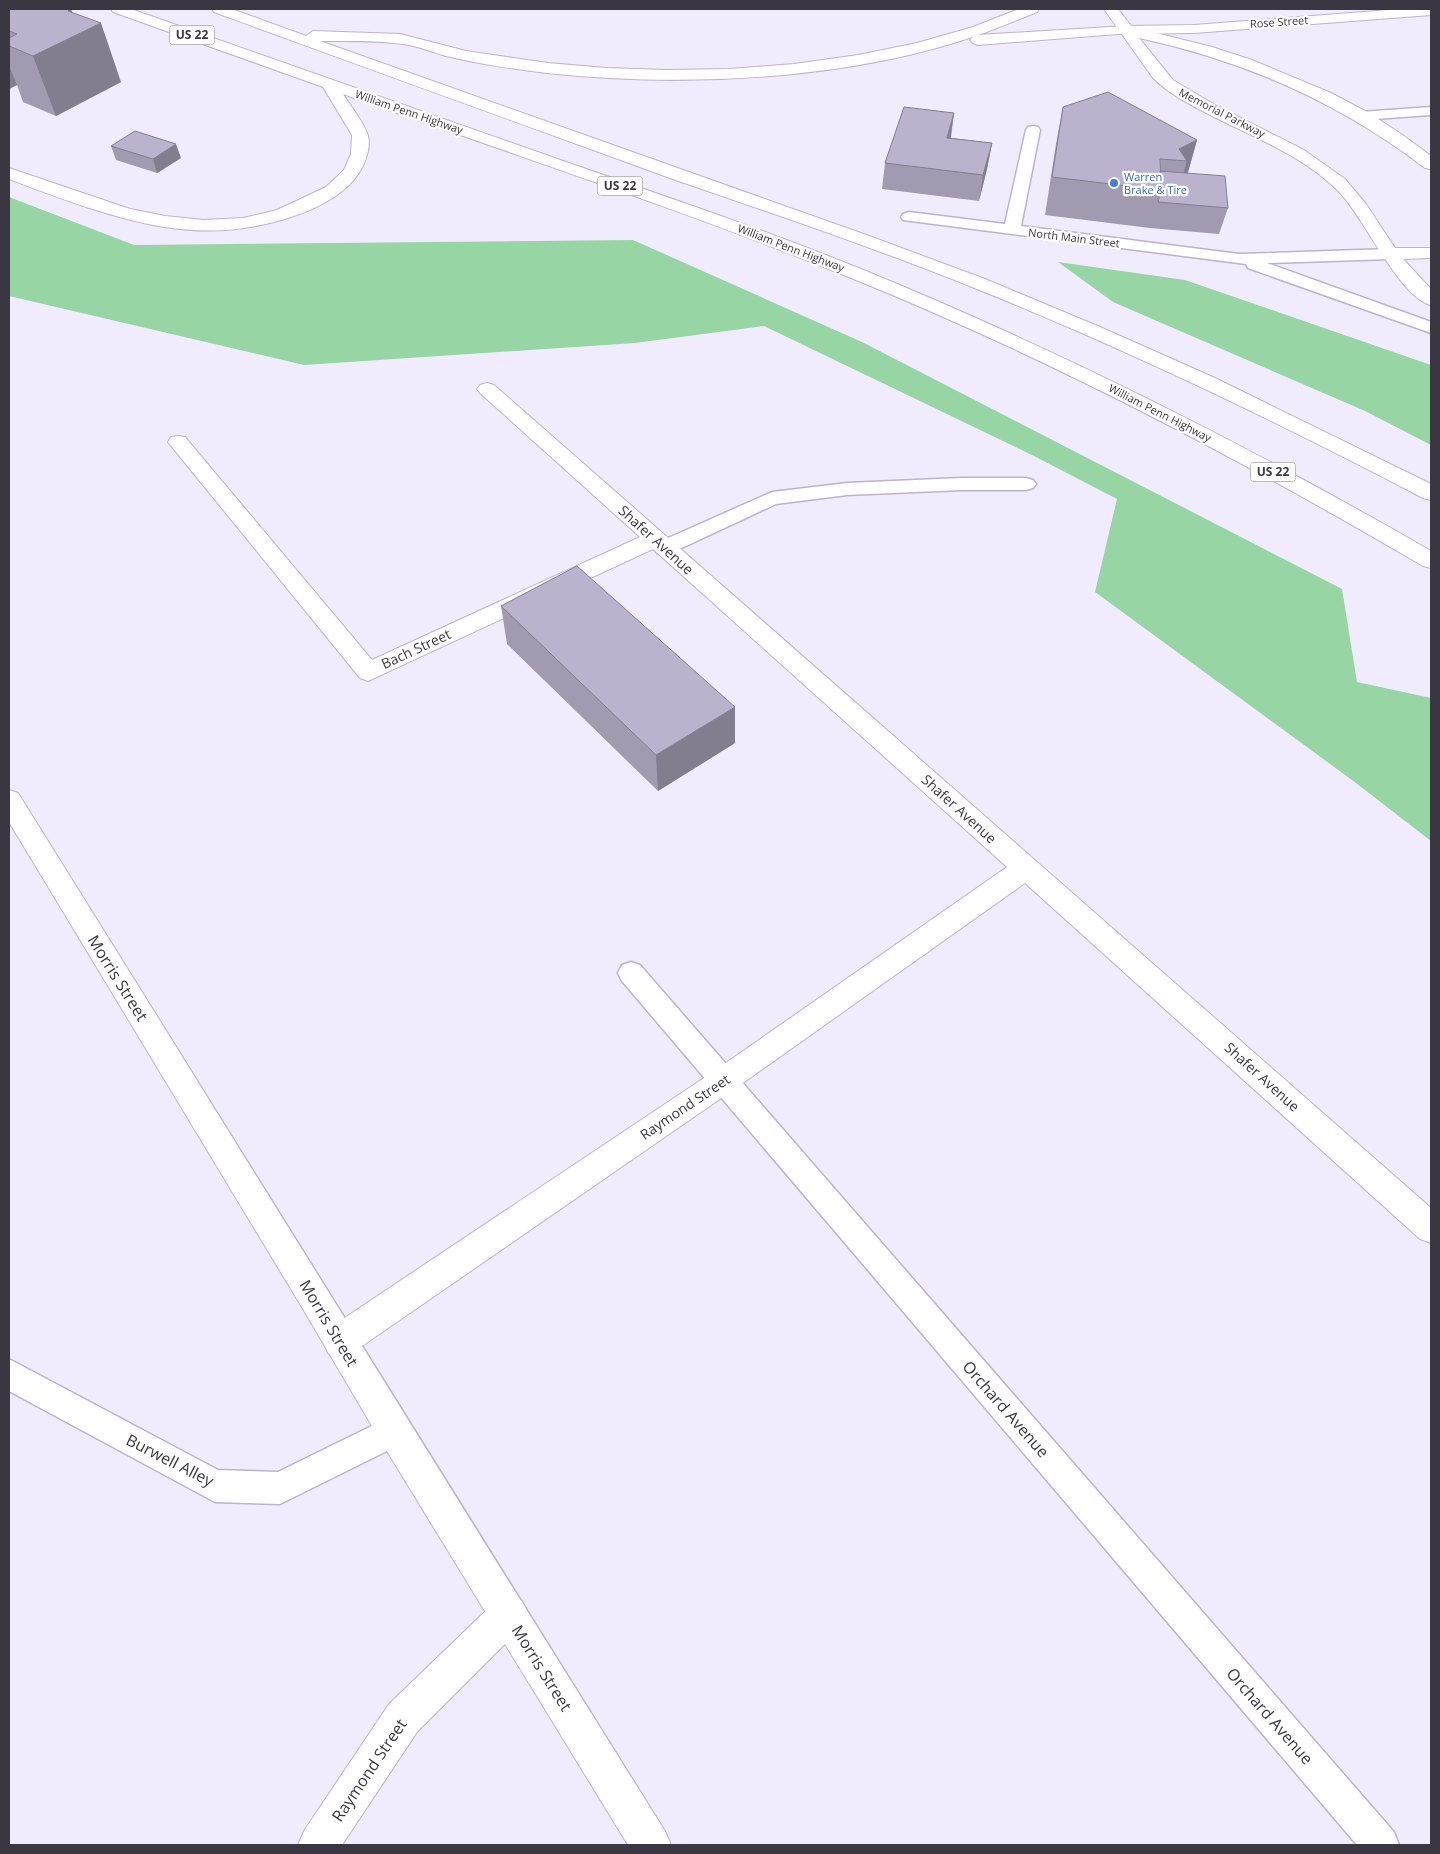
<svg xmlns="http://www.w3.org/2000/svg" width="1440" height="1854" font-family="'Open Sans',sans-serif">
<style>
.green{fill:#97d5a4}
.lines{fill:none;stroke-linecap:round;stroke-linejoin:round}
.service-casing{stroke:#bcb3ce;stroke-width:3}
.minor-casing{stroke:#bcb3ce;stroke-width:2}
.tertiary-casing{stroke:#bcb3ce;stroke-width:2}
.primary-casing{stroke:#bcb3ce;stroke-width:2}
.trunk-casing{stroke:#bcb3ce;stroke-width:2}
.service{fill:#fff;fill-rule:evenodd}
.minor{fill:#fff;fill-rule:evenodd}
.tertiary{fill:#fff;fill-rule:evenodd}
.primary{fill:#fff;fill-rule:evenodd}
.trunk{fill:#fff;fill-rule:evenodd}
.wall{fill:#a19ab0}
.shaded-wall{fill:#837d90}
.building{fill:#bbb3cd;stroke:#837d90}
.shop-dot{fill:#3f7fe0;stroke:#fff;stroke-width:2}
.labels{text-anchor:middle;stroke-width:4.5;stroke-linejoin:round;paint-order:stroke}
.far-street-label{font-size:11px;fill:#3b3742;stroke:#fff}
.far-shop-label{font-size:11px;fill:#366cbe;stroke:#fff;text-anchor:start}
.shield{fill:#fff;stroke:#76737b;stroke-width:1}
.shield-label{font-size:12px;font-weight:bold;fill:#3b3742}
.street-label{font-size:14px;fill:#3b3742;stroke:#fff}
.near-street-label{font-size:16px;fill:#3b3742;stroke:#fff}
</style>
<rect width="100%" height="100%" fill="#f1ecfd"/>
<path class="green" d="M9,197L134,245L633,240L862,342L1342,589L1357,682L1431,698V841L1352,780L1095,592L1117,499L1034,456L764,326L635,343L304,365L9,296Z
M1058,262L1185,280L1431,365V445L1365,411L1113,302Z"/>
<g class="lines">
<defs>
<path id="service" d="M1431,107V115L1361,120L1356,119L1354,116L1356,113L1361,112Z
M1033,126L1038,127L1040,130L1021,226L1239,254L1390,249L1396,251L1398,254L1396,257L1390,259L1267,263L1431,322V333L1248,268L1246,264L903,220L901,217L903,214L909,212L1005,224L1026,130L1028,127Z
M962,478H1026L1033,480L1036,484L1033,488L1026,490H962L847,495L776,504L671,553L664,555L657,553L654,548L657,543L772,492L847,483Z
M631,962L640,965L1394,1832L1399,1845H1357L622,981L618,973L622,965Z
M9,1359L218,1470L278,1472L394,1415L405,1420L410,1431L405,1442L280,1504L215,1502L9,1391Z"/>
<path id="minor" d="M1402,9H1431V15L1194,33L1126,34L1121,33L1119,30L1121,27L1126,26L1194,25Z
M487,383L494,385L1431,1208V1243L1420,1239L1025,883L733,1090L352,1353L340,1358L328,1353L323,1341L328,1329L713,1072L1007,867L653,549L368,681L360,678L168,442L171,437L178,436L185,437L372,660L640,537L480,393L477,389L480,385Z
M509,1595L522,1601L528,1614L522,1627L417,1732L342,1845H298L304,1831L389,1704L496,1601Z"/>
<path id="tertiary" d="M9,790L18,793C234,1139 448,1486 665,1831L671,1845H628L382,1443L303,1309L9,822Z"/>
<path id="primary" d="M1104,9H1118L1132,27L1212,47L1252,60L1331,93L1369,113L1404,136L1431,156V169L1425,168C1339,102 1245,61 1139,38L1173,80L1215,105L1304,150L1345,179L1366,204L1395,248H1431V258L1403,259L1431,289V305C1400,298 1364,218 1341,194C1307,158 1258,139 1214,117C1193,106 1170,95 1153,78Z"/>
<path id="trunk" d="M111,9H131C276,60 421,111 566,162C667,197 768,231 866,271C1061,351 1249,446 1431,551V568L1423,566C1239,458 1049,358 851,278C684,210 512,154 343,94C350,105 365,124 368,136C370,143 368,152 366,158C352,203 285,222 244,228C218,232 190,231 164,227C111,218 59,198 9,179V168L130,209L165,216L204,220L243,218L277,210L326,187L344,170L351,154L352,135L323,87L113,12Z
M212,9H232L306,36L313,31L400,34L466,51L548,63L606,68L667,70L730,69L794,64L858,55L917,43L973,27L1019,9H1039L1037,12C1020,19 1002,26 984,33C853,80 685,88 547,73C513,69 479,64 446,56C432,52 418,46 403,44C375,40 347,41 320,41L872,237L985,279L1100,327L1215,378L1431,484V500L1423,498C1276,421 1126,349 972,287C873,247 771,213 670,178C518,123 366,68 214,12Z
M1126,26L1131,27L1133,30L1131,33L978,45L973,43L970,40L973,37L978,35Z"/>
</defs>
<use href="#service" class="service-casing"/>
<use href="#minor" class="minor-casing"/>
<use href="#tertiary" class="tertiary-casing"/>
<use href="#primary" class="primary-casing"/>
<use href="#trunk" class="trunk-casing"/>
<use href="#service" class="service"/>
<use href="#minor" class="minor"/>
<use href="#tertiary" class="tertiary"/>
<use href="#primary" class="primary"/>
<use href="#trunk" class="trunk"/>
</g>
<path class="wall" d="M9,9H71L72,13L121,82L56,116L23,102L17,85L9,89Z
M1063,107L1197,140L1188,173L1228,208L1219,234L1150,228L1045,215L1056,144Z
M954,113L951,138L992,143L987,169L979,201L882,189L885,163Z
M111,146L181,158L157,173L116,160Z
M501,606L735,743L658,791L507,644Z"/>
<path class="shaded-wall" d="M71,9L80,33L101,23L121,82L56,116L33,56L68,11Z
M9,66L17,85L9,89Z
M954,113L950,139L947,138Z
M1197,140L1186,178L1181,181L1187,161L1179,149Z
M992,143L987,169L979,201L983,175Z
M176,144L181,158L157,173L153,159Z
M735,707V743L658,791L656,755Z"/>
<path class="building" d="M9,9H71L68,11L101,23L33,56L9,46V38L17,34L9,31Z
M1108,92L1197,140L1179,149L1187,161L1160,159L1161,190L1052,177L1063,107Z
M904,107L954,113L947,138L992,143L983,175L885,163Z
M135,131L176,144L153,159L111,146Z
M1160,171L1225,176L1228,208L1158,202L1161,190Z
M577,566L735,707L656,755L501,606Z"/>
<circle class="shop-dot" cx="1114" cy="183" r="5"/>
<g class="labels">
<g class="far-street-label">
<text transform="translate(1279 22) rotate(-4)" y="4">Rose Street</text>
<text transform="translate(409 112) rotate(19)" y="4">William Penn Highway</text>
<text transform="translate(1222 113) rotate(27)" y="4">Memorial Parkway</text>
<text transform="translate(1074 238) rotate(7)" y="4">North Main Street</text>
<text transform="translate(791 248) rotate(21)" y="4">William Penn Highway</text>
<text transform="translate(1160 413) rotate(27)" y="4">William Penn Highway</text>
</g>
<g class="far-shop-label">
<text x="1124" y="181">Warren<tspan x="1124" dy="13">Brake &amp; Tire</tspan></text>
</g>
<g class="shield">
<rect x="169.5" y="25.5" width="45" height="19" rx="4"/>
<rect x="597.5" y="176.5" width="45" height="19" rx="4"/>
<rect x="1250.5" y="462.5" width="45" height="19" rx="4"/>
</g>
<g class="shield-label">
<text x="192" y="39">US 22</text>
<text x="620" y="190">US 22</text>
<text x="1273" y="476">US 22</text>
</g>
<g class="street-label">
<text transform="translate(656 540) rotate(42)" y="5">Shafer Avenue</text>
<text transform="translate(416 649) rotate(-25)" y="5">Bach Street</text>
<text transform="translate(959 809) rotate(42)" y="5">Shafer Avenue</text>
<text transform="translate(1262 1077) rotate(42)" y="5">Shafer Avenue</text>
<text transform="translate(685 1107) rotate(-34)" y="5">Raymond Street</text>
</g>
<g class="near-street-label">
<text transform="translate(118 978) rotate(58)" y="6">Morris Street</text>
<text transform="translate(329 1323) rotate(59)" y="6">Morris Street</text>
<text transform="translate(1006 1409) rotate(49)" y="6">Orchard Avenue</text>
<text transform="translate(170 1460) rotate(27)" y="6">Burwell Alley</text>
<text transform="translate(542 1668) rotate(58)" y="6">Morris Street</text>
<text transform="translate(1270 1716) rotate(49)" y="6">Orchard Avenue</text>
<text transform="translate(369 1770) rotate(-56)" y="6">Raymond Street</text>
</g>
</g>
<rect width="1440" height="1854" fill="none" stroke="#3b3742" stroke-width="20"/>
</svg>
